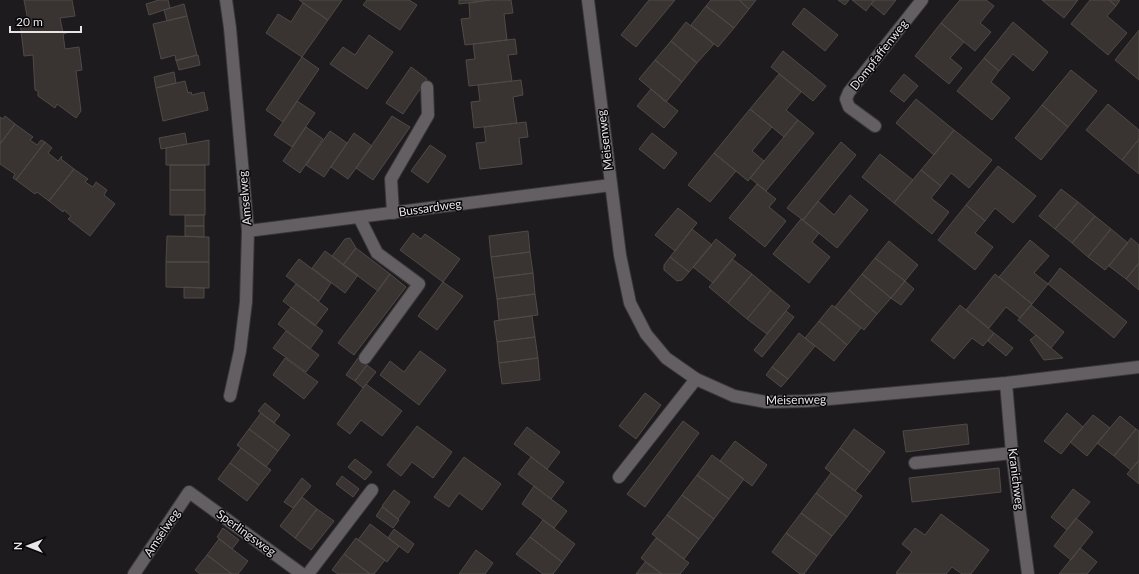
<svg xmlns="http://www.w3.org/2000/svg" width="1139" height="574" font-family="Lato,sans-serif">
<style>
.building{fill:#393431;stroke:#4f4a46}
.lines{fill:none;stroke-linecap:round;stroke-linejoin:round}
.lane-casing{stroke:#39373a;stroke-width:14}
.street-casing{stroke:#39373a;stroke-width:14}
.lane{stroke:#635f63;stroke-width:12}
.street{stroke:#635f63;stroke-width:12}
.labels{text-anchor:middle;stroke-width:3;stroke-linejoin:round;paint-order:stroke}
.street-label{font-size:12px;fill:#e7e5e8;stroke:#080608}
</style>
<rect width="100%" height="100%" fill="#1e1b1f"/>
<path class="building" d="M24,0H72L75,16L60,18L63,33L70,32L63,34L65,49L79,47L82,70L76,71L81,111L76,118L57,104L55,108L38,96V91L35,90L33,55L24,56L20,22L28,21Z
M159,0H168L170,8L149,15L146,4Z
M299,0H342L328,20Z
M367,0H409L417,5L400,30L363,5Z
M459,0H490L459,4Z
M490,0H511L513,13L504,14L507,40L465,45L461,19L470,18L469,3Z
M649,0H675L636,47L621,35Z
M711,0H739L749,9L734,28L706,6Z
M739,0H756L749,9Z
M838,0H849L845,5Z
M852,0H874L866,11Z
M874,0H896L884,15L871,4Z
M960,0H986L994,6L980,23L991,32L975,51L941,23Z
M1042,0H1078L1064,18Z
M1090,0H1109L1116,6L1107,16L1127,33L1108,55L1071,24Z
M1109,0H1120L1116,6Z
M303,3L328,20L302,57L266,33L278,14L291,22Z
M184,4L187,16L167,21L164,10Z
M706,6L734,28L718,47L691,25Z
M804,8L838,35L825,51L792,24Z
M187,16L197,55L176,61L175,55L161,59L153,24Z
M686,22L714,44L697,63L671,41Z
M1013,22L1048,52L1033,71L1013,54L999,71L984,58Z
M941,23L964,42L950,58L962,68L949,84L915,56Z
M1139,30V80L1115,60Z
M369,35L393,52L367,89L330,64L343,47L355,55Z
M515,39L517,54L508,55L512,81L469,86L466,60L475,59L473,44Z
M671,41L697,63L682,82L655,60Z
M783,51L826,86L813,101L771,67Z
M198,55L200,65L179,70L176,60Z
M302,57L319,69L283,122L266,110Z
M984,58L999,71L991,82L1010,98L992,120L957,91Z
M655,60L682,82L666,102L639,79Z
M411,67L427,79L403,114L386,103Z
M1071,70L1097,91L1068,127L1042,105Z
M174,72L176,83L156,88L154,77Z
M779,74L801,92L786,110L798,120L784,137L750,109Z
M904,74L918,86L904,102L890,91Z
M521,80L523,95L513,97L517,123L474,128L471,102L480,101L478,85Z
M185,81L188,93L191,92L192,95L204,92L208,110L163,121L156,88Z
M651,89L678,111L664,128L637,106Z
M916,99L954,130L934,155L896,123Z
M297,101L315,113L292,147L274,135Z
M1108,104L1139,130V139L1122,160L1086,130Z
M1042,105L1068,127L1041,160L1015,138Z
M750,109L772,127L752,151L764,161L748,181L714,153Z
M5,116L15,124L0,144V117L3,119Z
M392,116L410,127L373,180L356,168Z
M798,120L814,133L766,191L750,178Z
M526,122L528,137L519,138L522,164L480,169L476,143L486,142L484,127Z
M15,124L33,137L30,140L37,145L41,140L45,142L16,180L13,178L15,174L0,164V144Z
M306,127L323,139L300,173L283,161Z
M954,130L992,160L969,188L951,173L941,186L921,170Z
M330,131L347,143L324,177L306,165Z
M185,133L187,144L161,149L159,138Z
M354,133L372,146L348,179L331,167Z
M652,133L677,153L664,169L639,149Z
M1139,139V174L1122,160Z
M209,140V165H166V148Z
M45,142L52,148L48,153L58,161L62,156L61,159L74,169L49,201L37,192L35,194L16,180Z
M841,142L856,155L803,220L787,208Z
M430,145L446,156L428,183L411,171Z
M714,153L736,171L710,202L688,185Z
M880,154L913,180L894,203L862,177Z
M170,165H205V190H170Z
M998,166L1036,196L1013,223L995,208L985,221L966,205Z
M74,169L88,179L85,182L93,187L96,182L107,190L104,195L115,204L90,236L68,219L71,216L64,210L63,212L49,201Z
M921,170L941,186L931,198L949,212L932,234L894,203Z
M757,184L776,199L769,207L786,221L765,247L729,218Z
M1061,189L1078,202L1055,229L1039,216Z
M170,190H205V215H170Z
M850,195L868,210L837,248L803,220L818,201L834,215Z
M1078,202L1095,216L1072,243L1055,229Z
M966,205L985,221L975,233L993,247L975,270L938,240Z
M678,208L697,223L675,251L655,235Z
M185,215H204V226H185Z
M1095,216L1111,229L1088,257L1072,243Z
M801,219L819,233L812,242L830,257L809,283L773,254Z
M185,226H204V237L185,236Z
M692,229L712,245L689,272L670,257Z
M1111,229L1128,243L1105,270L1088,257Z
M528,231L530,252L491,257L489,236Z
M413,233L421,239L425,234L460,259L443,282L400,250Z
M167,236L209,237V262H166Z
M350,238L356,248L343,265L332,256L345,239Z
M1131,238L1139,245V263L1126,279L1109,266Z
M716,239L736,255L713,283L693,267Z
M1030,240L1049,256L1034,273L1048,284L1032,304L999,277Z
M889,241L918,265L905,281L875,258Z
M356,248L390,274L378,291L343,265Z
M325,251L358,275L345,293L312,268Z
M530,252L533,273L494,278L491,257Z
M670,257L689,272L682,280L677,281L664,270V265Z
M875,258L905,281L891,298L862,274Z
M299,259L331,283L319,301L286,276Z
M732,259L752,274L728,303L709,287Z
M166,262H209V288L166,287Z
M1139,263V290L1126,279Z
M1060,268L1127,322L1114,338L1048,284Z
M533,273L535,294L497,299L494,278Z
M390,274L406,287L354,355L338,343Z
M752,274L771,290L747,319L728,303Z
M862,274L891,298L877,314L849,290Z
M995,274L1032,304L1020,318L1006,307L989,328L966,310Z
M905,281L914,289L901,305L891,298Z
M443,282L463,296L437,330L418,316Z
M296,284L328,309L315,326L283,301Z
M184,287L204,288V298H184Z
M771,290L790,306L767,334L747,319Z
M849,290L877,314L864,330L835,307Z
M535,294L538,315L499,320L497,299Z
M832,305L861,328L847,345L819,321Z
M960,305L994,333L983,346L972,338L954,359L931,340Z
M1031,305L1064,332L1051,348L1018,320Z
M291,307L323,331L310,349L278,324Z
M786,311L794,317L762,357L754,350Z
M532,316L535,337L497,342L494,321Z
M819,321L847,345L834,361L805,338Z
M286,331L319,355L306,372L273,348Z
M799,333L815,346L788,379L772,367Z
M994,333L1013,348L1006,356L988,341Z
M1036,335L1051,348L1063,358L1044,360L1030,340Z
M535,337L538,358L499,363L497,342Z
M420,351L446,370L419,405L380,375L390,361L404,372Z
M285,358L318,382L304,399L273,375Z
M358,358L367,365L355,381L346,375Z
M538,358L540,380L502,384L499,363Z
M367,365L376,372L363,388L355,381Z
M772,367L788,379L781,387L766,375Z
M366,384L402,411L382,436L361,420L350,434L337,424Z
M645,393L661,405L636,439L619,426Z
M265,403L280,415L274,423L258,411Z
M261,413L290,435L278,451L249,429Z
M1067,413L1083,427L1061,454L1044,441Z
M1093,415L1110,428L1087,456L1070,442Z
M1120,416L1136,429L1114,456L1097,443Z
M683,421L699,433L645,507L627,494Z
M967,424L969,444L906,452L903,431Z
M417,426L452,452L433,478L412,462L401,476L387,465Z
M527,427L560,452L547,469L514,444Z
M249,429L278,451L266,467L237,445Z
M854,429L885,452L870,472L840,448Z
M1136,429L1139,431V460L1131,470L1114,456Z
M735,441L767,465L752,486L720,461Z
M241,448L271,470L259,485L230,463Z
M840,448L870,472L855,491L825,468Z
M712,455L744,479L729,499L697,475Z
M464,457L501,484L482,510L459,493L449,507L434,497Z
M531,457L564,482L551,499L518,474Z
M355,459L372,472L365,480L348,467Z
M1139,460V484L1127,474Z
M230,463L259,485L247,501L218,479Z
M999,468L1001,492L912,502L909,478Z
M831,473L862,496L847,517L816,493Z
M697,475L729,499L714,519L682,495Z
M342,476L359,489L353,497L336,484Z
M302,478L311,486L293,508L284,502Z
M534,486L567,511L554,528L522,504Z
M1073,489L1090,502L1067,530L1051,517Z
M394,490L410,502L398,519L382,506Z
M816,493L847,517L832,536L801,513Z
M682,495L714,519L699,539L667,515Z
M302,497L317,509L295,538L280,526Z
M382,507L399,520L393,528L376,516Z
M317,509L334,521L311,550L295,538Z
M801,513L832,536L817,556L786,533Z
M941,514L989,550L971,574H962L952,567L946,574H898L896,573L912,552L902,544L915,528L925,535Z
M667,515L699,539L684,559L652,534Z
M1076,518L1093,532L1071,560L1054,546Z
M543,520L575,544L562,562L530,537Z
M370,524L399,546L387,562L358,540Z
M223,528L239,540L232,549L217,537Z
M394,529L414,544L408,553L388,538Z
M786,533L817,556L804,574H800L772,552Z
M530,537L562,562L553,574H543L516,554Z
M356,538L385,560L374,574H370L344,554Z
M656,538L689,563L680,574H662L641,558Z
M219,539L248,561L238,574H232L207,555Z
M1080,548L1097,562L1087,574H1059Z
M476,550L493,563L485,574H459Z
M344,554L370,574H338L332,570Z
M207,555L232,574H200L195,570Z
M645,562L662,574H636Z"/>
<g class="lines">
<defs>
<path id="lane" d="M393,213L391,179L428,115L427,87
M359,217L377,253L419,284L365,358
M915,463L1012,453
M619,477L696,379
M308,574L372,490"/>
<path id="street" d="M226,0L230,28L248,231L246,302L240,351L230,396
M588,0L620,255L630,303L646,334L666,358L696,379L734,396L766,402L807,401L1006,383L1139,367
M875,126L849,107L846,99L849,92L922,0
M248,231L611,185
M1006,383L1012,453L1028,574
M134,574L189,492L302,574"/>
</defs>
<use href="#lane" class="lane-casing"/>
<use href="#street" class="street-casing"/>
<use href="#lane" class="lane"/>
<use href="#street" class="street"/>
</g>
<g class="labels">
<g class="street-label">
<text transform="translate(879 55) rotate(-52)" y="4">Dompfaffenweg</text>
<text transform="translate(605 140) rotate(-97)" y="4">Meisenweg</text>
<text transform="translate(245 198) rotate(-95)" y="4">Amselweg</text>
<text transform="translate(430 208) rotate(-8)" y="4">Bussardweg</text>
<text transform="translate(796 400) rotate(-1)" y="4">Meisenweg</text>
<text transform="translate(1016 479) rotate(83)" y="4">Kranichweg</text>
<text transform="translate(162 533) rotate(-56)" y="4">Amselweg</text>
<text transform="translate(246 533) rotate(36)" y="4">Sperlingsweg</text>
</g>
</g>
<g transform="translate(28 546) rotate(270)" stroke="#080608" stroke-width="3" paint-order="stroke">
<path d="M0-3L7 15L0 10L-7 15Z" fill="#e7e5e8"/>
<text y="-6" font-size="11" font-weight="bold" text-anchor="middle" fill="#e7e5e8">N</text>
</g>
<path d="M10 26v6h71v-6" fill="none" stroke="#e7e5e8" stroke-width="2"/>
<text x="16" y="26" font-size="12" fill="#e7e5e8" stroke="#080608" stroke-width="3" paint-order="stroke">20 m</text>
</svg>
